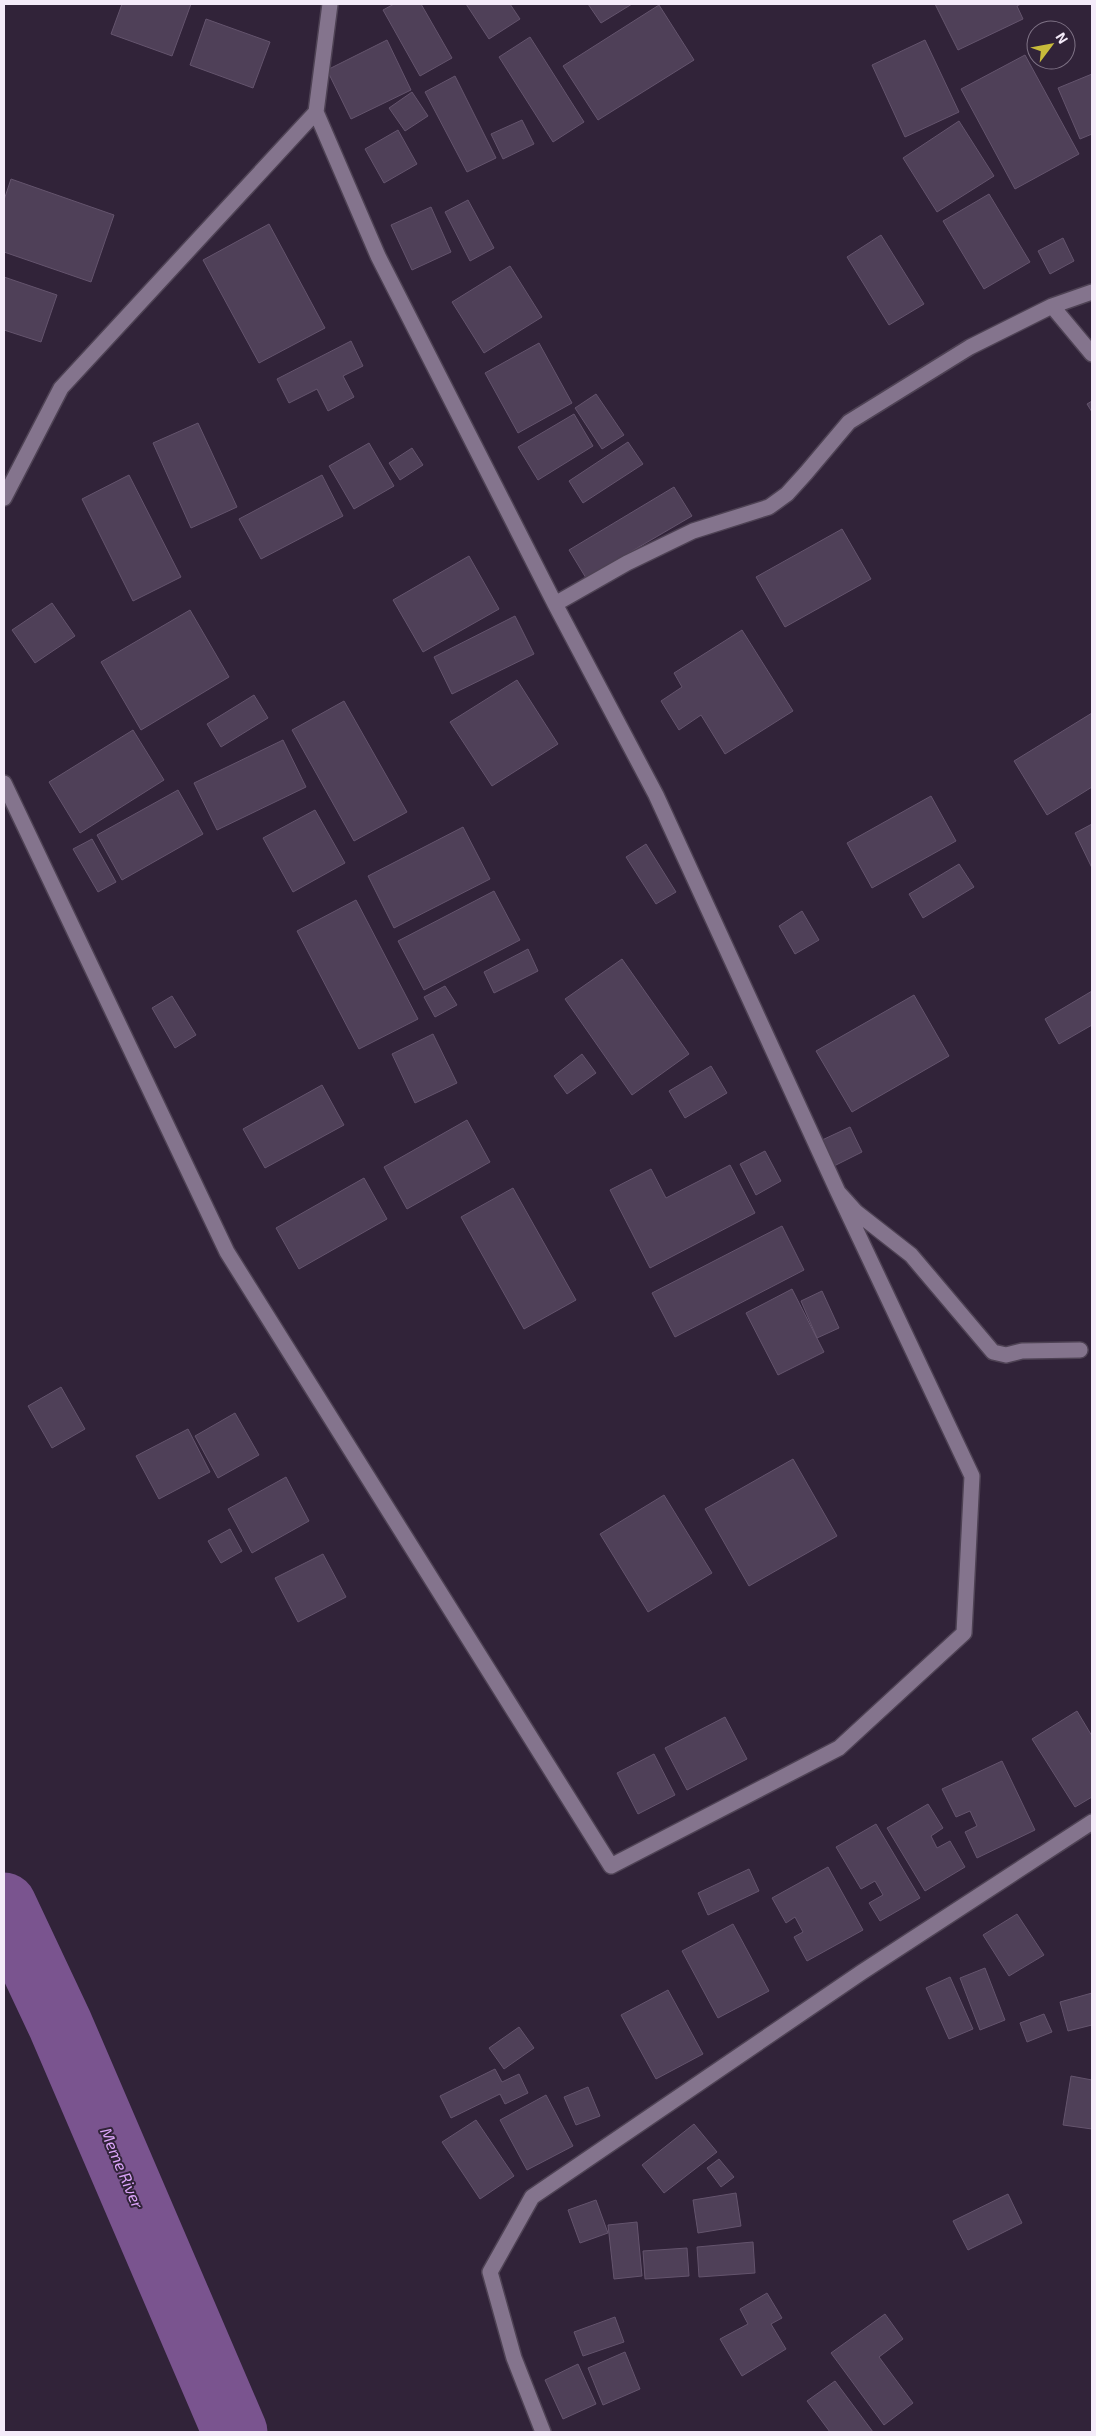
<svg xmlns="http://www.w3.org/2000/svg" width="1096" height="2436" font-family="'Exo 2',sans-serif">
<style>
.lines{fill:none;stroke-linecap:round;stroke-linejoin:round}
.river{stroke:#7a548f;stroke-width:65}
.building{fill:#4f4058;stroke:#64546d}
.street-casing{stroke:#4e4254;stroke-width:18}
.street{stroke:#84748d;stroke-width:15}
.labels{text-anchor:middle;stroke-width:4;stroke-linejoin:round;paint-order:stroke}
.water-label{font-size:16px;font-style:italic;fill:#dca5fa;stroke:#312339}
</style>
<rect width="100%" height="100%" fill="#312339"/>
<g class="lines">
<path class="river" d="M4,1905L60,2024L235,2432"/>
</g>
<path class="building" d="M122,4H191L172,56L111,34Z
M394,4H421L452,58L420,76L383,10Z
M466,4H510L520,19L489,39Z
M588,4H632L601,23Z
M935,4H1021L1017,6L1023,19L958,50Z
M659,5L694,60L598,120L563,66Z
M206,19L270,42L253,88L190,65Z
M530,37L584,122L553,142L499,57Z
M387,40L411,90L351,119L327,70Z
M925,40L959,112L905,137L872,65Z
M1025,55L1079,154L1015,189L961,89Z
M1092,74V134L1080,139L1058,88Z
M455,76L496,158L467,172L425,92Z
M412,92L428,116L405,131L389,108Z
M522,120L534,144L503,159L491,134Z
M959,121L994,176L937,212L903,158Z
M398,130L417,164L384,183L365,149Z
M11,179L114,215L91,282L4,252V200Z
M989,194L1030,262L984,289L943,221Z
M468,200L494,248L470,261L445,212Z
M431,207L451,252L412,270L391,225Z
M269,224L325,328L259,363L203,260Z
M881,235L924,304L889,325L847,257Z
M1063,238L1074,261L1050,274L1038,251Z
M510,266L542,317L484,353L452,302Z
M4,277L57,295L41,342L4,330Z
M351,341L363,366L343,376L354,397L328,411L317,389L289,403L277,379Z
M539,343L572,403L518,433L485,373Z
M596,394L624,435L602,449L575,408Z
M1092,401V412L1087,404Z
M574,414L593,446L538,480L518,447Z
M198,423L237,507L191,528L153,443Z
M628,442L643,464L583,503L569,481Z
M369,443L394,486L354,509L329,466Z
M412,448L423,465L400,480L389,463Z
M129,475L181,577L133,601L82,499Z
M322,475L343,516L261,559L239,519Z
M674,487L692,516L586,578L569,550Z
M842,529L871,579L785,627L756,577Z
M469,556L499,609L423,652L393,600Z
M52,603L75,636L35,663L12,630Z
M190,610L229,677L141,730L101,662Z
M515,616L534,654L452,694L434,657Z
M742,630L793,711L725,754L701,715L679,730L661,701L682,687L674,673Z
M517,680L558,744L492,786L450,722Z
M254,695L268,718L221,747L207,724Z
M344,701L407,812L354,841L292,730Z
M1092,713V787L1047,815L1014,761Z
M133,730L164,780L80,833L49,782Z
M283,740L306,787L217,830L194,783Z
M178,790L203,834L122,880L97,835Z
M931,796L956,841L872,888L847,843Z
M315,810L345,863L293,892L263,838Z
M1092,824V868L1075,833Z
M463,827L490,879L394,928L368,876Z
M92,839L116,882L98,892L73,849Z
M646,844L676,892L656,904L626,857Z
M959,864L974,887L923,918L909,894Z
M494,891L520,940L424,990L398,941Z
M356,900L418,1019L359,1049L297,931Z
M802,911L819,940L795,954L779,926Z
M528,949L538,971L494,993L484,972Z
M622,959L689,1054L632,1095L565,999Z
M445,986L457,1005L435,1017L424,997Z
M1092,991V1025L1059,1044L1045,1019Z
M914,995L949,1056L852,1112L816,1051Z
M172,996L196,1035L175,1048L152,1008Z
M433,1034L457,1083L415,1103L392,1054Z
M582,1054L596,1073L567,1094L554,1076Z
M711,1066L727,1093L685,1118L669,1091Z
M322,1085L344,1125L265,1168L243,1129Z
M467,1120L490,1162L407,1209L384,1167Z
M850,1127L862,1152L832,1167L820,1141Z
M765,1151L781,1181L756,1195L740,1164Z
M730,1165L755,1213L650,1268L610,1190L651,1169L666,1198Z
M364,1178L387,1219L299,1269L276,1228Z
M513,1188L576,1300L524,1329L461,1217Z
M782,1226L804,1270L675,1337L652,1293Z
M792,1289L824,1352L778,1375L746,1313Z
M822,1291L839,1328L817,1338L801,1301Z
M61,1387L85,1429L52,1448L28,1406Z
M235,1413L259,1455L218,1478L195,1436Z
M188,1429L210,1472L159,1499L136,1456Z
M793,1459L837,1536L749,1586L705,1509Z
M286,1477L309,1521L252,1553L228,1509Z
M664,1495L712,1573L648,1612L600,1534Z
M230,1529L242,1551L221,1563L208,1541Z
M323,1554L346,1597L298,1622L275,1578Z
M1077,1711L1092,1736V1797L1075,1807L1032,1739Z
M725,1717L747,1759L687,1790L665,1748Z
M654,1754L675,1795L638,1814L617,1773Z
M1002,1761L1035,1830L977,1858L965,1832L977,1826L970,1811L956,1817L942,1789Z
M928,1804L943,1828L931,1836L937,1848L950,1841L965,1867L925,1891L887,1828Z
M876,1824L920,1898L880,1921L869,1903L883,1895L875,1881L861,1889L836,1847Z
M828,1867L863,1930L807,1961L794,1937L803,1932L795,1917L786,1923L772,1898Z
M749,1869L759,1891L708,1915L698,1893Z
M1017,1914L1044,1955L1009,1976L983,1935Z
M733,1924L769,1991L718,2018L682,1951Z
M985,1968L1005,2020L980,2030L960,1978Z
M950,1977L973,2029L949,2039L926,1988Z
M668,1990L703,2054L656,2079L621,2015Z
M1092,1993V2025L1068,2031L1060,2002Z
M1044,2014L1052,2032L1027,2042L1020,2023Z
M519,2027L534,2048L504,2069L489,2048Z
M495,2069L502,2082L519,2074L528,2093L505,2104L500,2094L451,2118L440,2096Z
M1071,2076L1092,2080V2129L1063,2125Z
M588,2087L600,2116L576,2125L564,2097Z
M546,2095L573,2146L527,2170L500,2120Z
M476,2120L514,2176L480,2199L442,2142Z
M694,2124L717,2152L664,2193L642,2165Z
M719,2159L734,2177L721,2187L707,2168Z
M736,2193L741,2226L698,2233L693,2200Z
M1008,2194L1022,2223L968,2250L953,2221Z
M596,2200L608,2233L580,2243L568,2210Z
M637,2222L642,2276L614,2279L608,2225Z
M753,2242L755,2273L699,2277L697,2247Z
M687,2248L689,2276L645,2279L643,2251Z
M767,2293L782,2318L771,2324L786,2349L742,2376L720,2339L748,2324L740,2309Z
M885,2314L903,2339L879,2357L913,2403L884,2425L831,2353Z
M615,2317L624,2342L583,2356L574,2332Z
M625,2352L640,2389L603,2405L588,2368Z
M578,2364L596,2404L563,2419L545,2380Z
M835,2381L873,2432H830L807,2401Z"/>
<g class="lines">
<defs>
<path id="street" d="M330,4L316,112L378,256L555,604L656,795L838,1192L856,1212L911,1255L993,1352L1006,1355L1022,1351L1080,1350
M1052,306L1092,354
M4,498L61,388L316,112
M555,604L627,563L693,531L769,507L787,494L806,473L849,422L970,347L1052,306L1092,292
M4,783L227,1252L611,1866L839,1748L964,1633L972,1476L838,1192
M543,2432L514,2358L490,2272L532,2197L862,1972L1092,1822"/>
</defs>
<use href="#street" class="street-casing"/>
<use href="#street" class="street"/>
</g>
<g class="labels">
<g class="water-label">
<text transform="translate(122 2168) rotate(67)" y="6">Meme River</text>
</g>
</g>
<rect width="1096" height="2436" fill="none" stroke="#f4ebf9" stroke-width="10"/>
<g transform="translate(1051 45) rotate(58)"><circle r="24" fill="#312339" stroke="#7f7386"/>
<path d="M0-4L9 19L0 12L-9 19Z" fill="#c8bb3b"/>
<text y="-8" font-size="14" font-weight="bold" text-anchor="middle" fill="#f4ebf9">N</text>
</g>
</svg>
